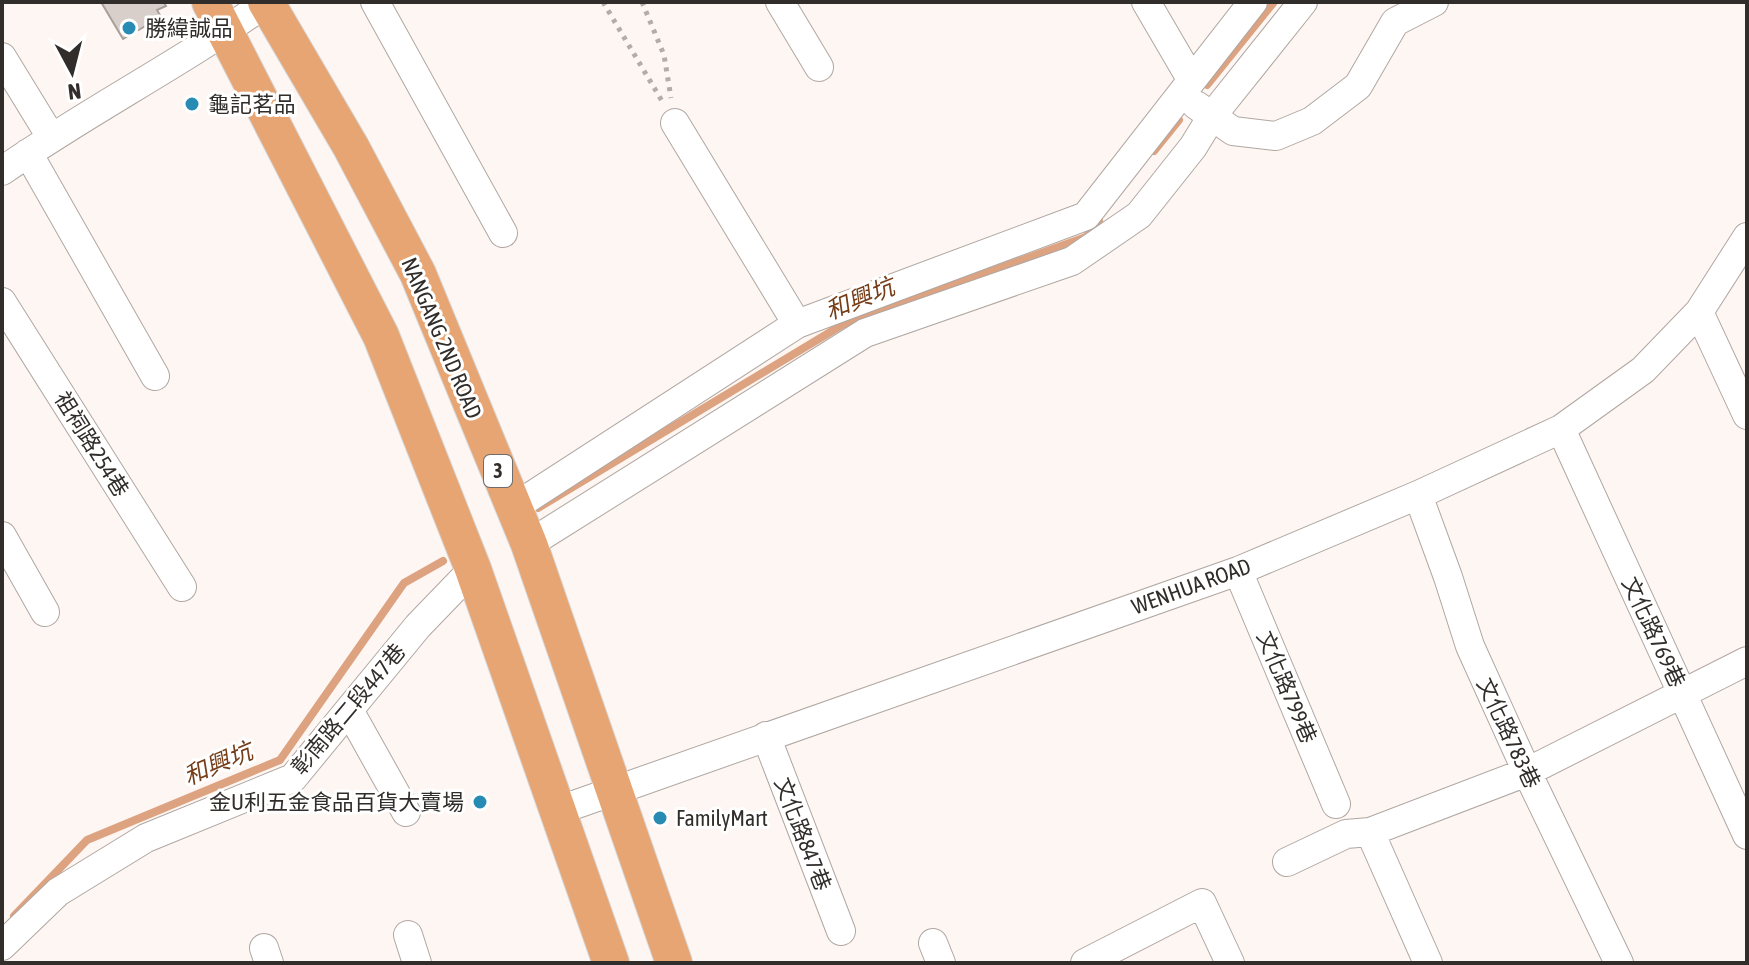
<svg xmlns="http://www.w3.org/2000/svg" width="1749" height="965" font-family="'Asap Condensed','Noto Sans TC',sans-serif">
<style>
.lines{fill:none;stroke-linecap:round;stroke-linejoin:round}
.stream{stroke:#dda27f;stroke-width:8}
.building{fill:#d8cfca;stroke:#a89f9a;stroke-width:2}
.minor-casing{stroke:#b0a7a2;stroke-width:30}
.major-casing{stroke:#d6d5d5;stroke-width:38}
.path{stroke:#b3aca9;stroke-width:5;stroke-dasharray:4 6;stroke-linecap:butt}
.minor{stroke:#fff;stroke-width:28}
.major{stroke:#e6a572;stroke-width:36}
.poi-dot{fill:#278bb4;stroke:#fff;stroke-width:3}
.labels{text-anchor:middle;stroke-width:6;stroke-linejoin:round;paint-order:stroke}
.shield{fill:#fff;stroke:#6f6c6b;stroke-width:2}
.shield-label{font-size:20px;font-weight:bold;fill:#312d2b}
.poi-label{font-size:22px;fill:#312d2b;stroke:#fff;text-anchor:start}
.street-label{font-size:22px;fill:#312d2b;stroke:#fff}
.water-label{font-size:24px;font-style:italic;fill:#753d18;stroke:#fff}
</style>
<rect width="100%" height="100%" fill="#fef6f2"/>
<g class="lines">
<path class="stream" d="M1207,85L1274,2
M1154,151L1179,120
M538,508L842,325L1086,237L1099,221
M14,916L87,840L280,760L404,583L443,561"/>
</g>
<path class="building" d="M101,2H164L166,6L157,10L161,17L123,39Z"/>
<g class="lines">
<defs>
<path id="minor" d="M375,2L503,233
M780,2L819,67
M1146,2L1191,79
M2,57L51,137
M1196,105L1233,131L1276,136L1312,121L1358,86L1395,22L1434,2
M675,123L797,324
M28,153L155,376
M2,171C88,111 182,63 267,2
M2,302L182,587
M1699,312L1747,415
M1561,429L1747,835
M1418,495L1448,577L1470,646L1527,772L1619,963
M513,508L797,324L1086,216L1253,2
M2,536L45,612
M529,544L865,333L1072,261L1139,215L1193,147L1212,116L1303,2
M1238,571L1336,804
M349,710L406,812
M766,736L841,931
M557,811L1238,571L1418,495L1561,429L1643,370L1699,312L1747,237
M1370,832L1428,963
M1287,862L1346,834L1370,832L1527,772L1747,661
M408,935L417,963
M933,943L941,963
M2,946L58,892L146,838L293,778L418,626L473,569
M264,948L269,963
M1085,963L1202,903L1230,963"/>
<path id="major" d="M210,2L381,336L473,569L611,963
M266,2L351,147L418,274L529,544L674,963"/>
</defs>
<use href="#minor" class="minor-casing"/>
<use href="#major" class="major-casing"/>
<path class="path" d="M603,2L662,101
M642,2L664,55L671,98"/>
<use href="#minor" class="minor"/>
<use href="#major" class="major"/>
</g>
<g class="poi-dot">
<circle cx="129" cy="28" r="8"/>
<circle cx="192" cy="104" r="8"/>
<circle cx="480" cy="802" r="8"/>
<circle cx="660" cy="818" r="8"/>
</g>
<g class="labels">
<rect class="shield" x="484" y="455" width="28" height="32" rx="6"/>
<g class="shield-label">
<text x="498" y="478">3</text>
</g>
<g class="poi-label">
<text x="145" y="36">勝緯誠品</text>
<text x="208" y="112">龜記茗品</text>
<text x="464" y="810" text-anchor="end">金U利五金食品百貨大賣場</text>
<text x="676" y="826">FamilyMart</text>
</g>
<g class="street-label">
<text transform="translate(442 338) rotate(67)" y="8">NANGANG 2ND ROAD</text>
<text transform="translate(92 444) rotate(58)" y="8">祖祠路254巷</text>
<text transform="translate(1191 586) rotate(-20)" y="8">WENHUA ROAD</text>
<text transform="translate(1654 632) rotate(65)" y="8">文化路769巷</text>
<text transform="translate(1287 687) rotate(67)" y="8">文化路799巷</text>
<text transform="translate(348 709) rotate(-50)" y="8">彰南路二段447巷</text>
<text transform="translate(1509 733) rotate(65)" y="8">文化路783巷</text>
<text transform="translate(803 834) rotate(69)" y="8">文化路847巷</text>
</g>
<g class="water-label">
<text transform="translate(860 299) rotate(-22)" y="8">和興坑</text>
<text transform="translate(218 764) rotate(-23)" y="8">和興坑</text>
</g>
</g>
<rect width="1749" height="965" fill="none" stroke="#312d2b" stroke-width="8"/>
<g transform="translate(72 72) rotate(173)" stroke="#ffffff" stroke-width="6" paint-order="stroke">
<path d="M0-6L14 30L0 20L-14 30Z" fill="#312d2b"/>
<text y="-12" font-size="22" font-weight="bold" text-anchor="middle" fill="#312d2b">N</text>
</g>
</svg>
